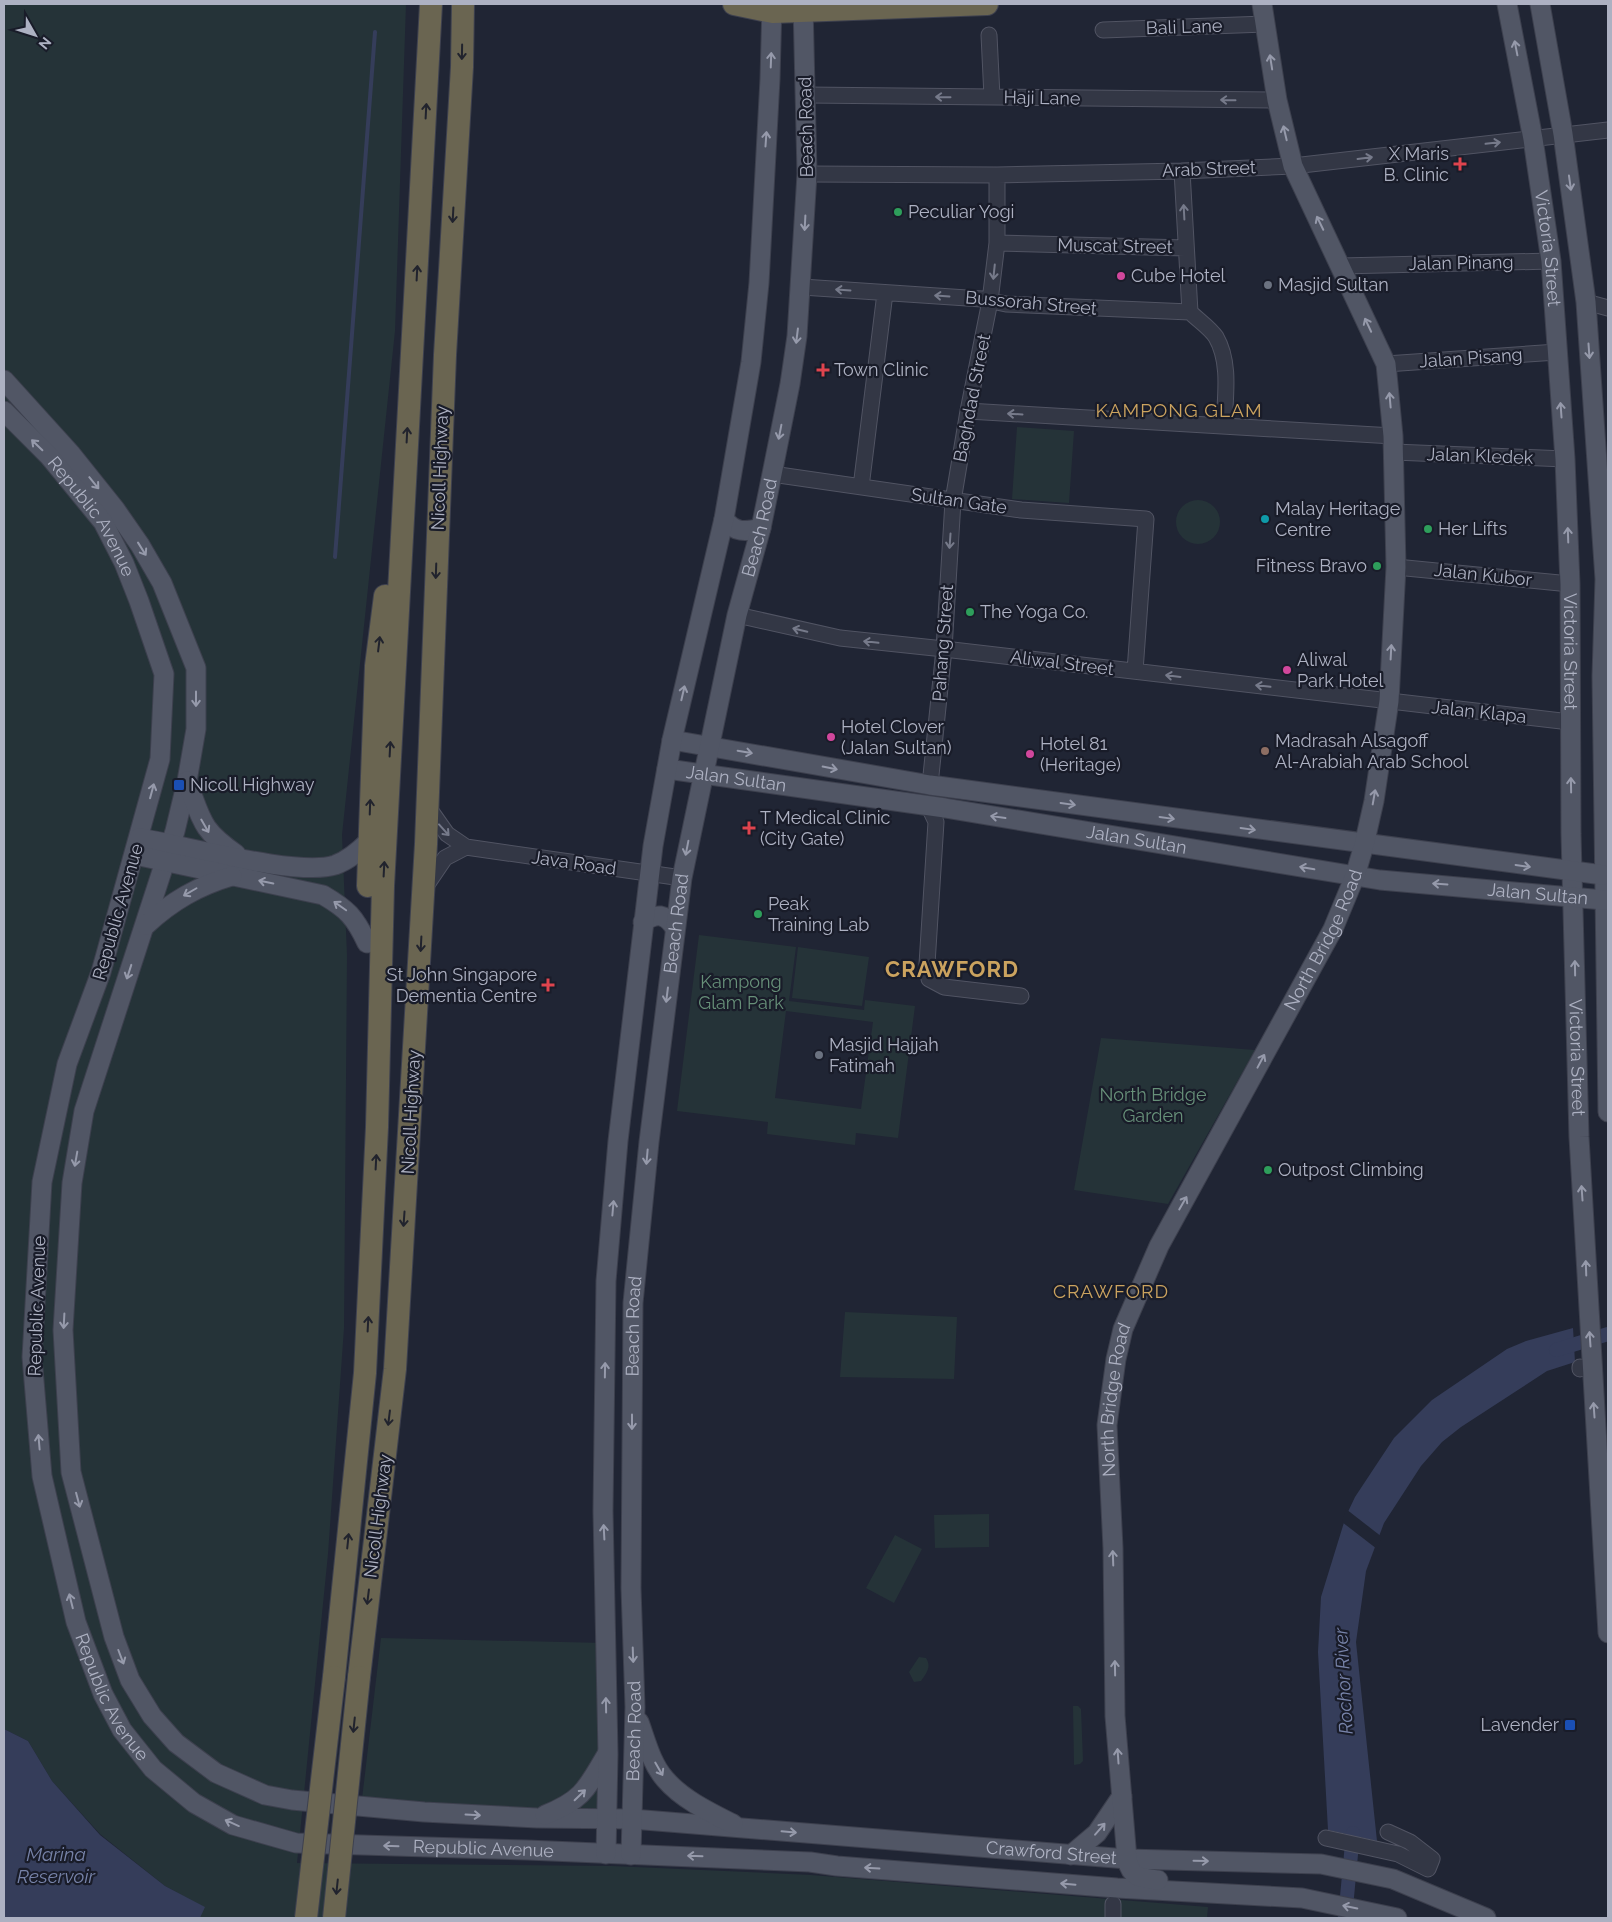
<svg xmlns="http://www.w3.org/2000/svg" width="1612" height="1922" font-family="Raleway,sans-serif">
<style>
.green{fill:#253338;fill-rule:evenodd}
.water{fill:#353d5a}
.pier{fill:#202534}
.lines{fill:none;stroke-linecap:round;stroke-linejoin:round}
.stream{stroke:#353d5a;stroke-width:4}
.canal{stroke:#353d5a;stroke-width:14}
.minor-casing{stroke:#515463;stroke-width:17}
.major-casing{stroke:#3d404e;stroke-width:21}
.highway-casing{stroke:#3e414f;stroke-width:24}
.minor{stroke:#333745;stroke-width:15}
.major{stroke:#515665;stroke-width:19}
.highway{stroke:#6a6551;stroke-width:22}
.highway-bridge-casing{stroke:#3e414f;stroke-width:24;stroke-linecap:butt}
.highway-bridge{stroke:#6a6551;stroke-width:22}
.oneway{stroke:#969aab}
.oneway2{stroke:#21232d}
.oneway3{stroke:#767a8a}
.health-dot{fill:#e0444e;stroke:#191c29;stroke-width:2}
.leisure-dot{fill:#2e9e5b;stroke:#191c29;stroke-width:2}
.hotel-dot{fill:#d1479c;stroke:#191c29;stroke-width:2}
.worship-dot{fill:#6b7280;stroke:#191c29;stroke-width:2}
.culture-dot{fill:#0f9aa8;stroke:#191c29;stroke-width:2}
.education-dot{fill:#8d6e63;stroke:#191c29;stroke-width:2}
.transit-dot{fill:#1a4fb4;stroke:#191c29;stroke-width:2}
.labels{text-anchor:middle;stroke-width:4.5;stroke-linejoin:round;paint-order:stroke}
.street-label{font-size:18px;fill:#adb1c2;stroke:#191c29}
.poi-label{font-size:18px;fill:#adb1c2;stroke:#191c29;text-anchor:start}
.park-label{font-size:18px;fill:#679079;stroke:#191c29}
.neighbourhood-label{font-size:19px;letter-spacing:1px;fill:#cba35f;stroke:#191c29}
.water-label{font-size:19px;font-style:italic;fill:#7783a9;stroke:#191c29}
.district-label{font-size:22px;font-weight:bold;letter-spacing:1px;fill:#cba35f;stroke:#191c29}
</style>
<rect width="100%" height="100%" fill="#202534"/>
<path class="green" d="M4,4H406L395,331L342,835L347,955L344,1328L328,1554L297,1863L612,1866L811,1875L1208,1907L1207,1918H200L204,1907L165,1886L100,1834L52,1781L28,1741L4,1729Z
M1017,427L1074,431L1069,503L1012,499Z
M1176 522a22 22 0 1 1 44 0a22 22 0 1 1-44 0Z
M699,935L796,947L789,1001L864,1010L865,1000L915,1006L898,1138L856,1133L855,1145L767,1134L768,1122L677,1111ZM786,1011L873,1022L861,1109L775,1098Z
M798,947L869,957L862,1006L792,998Z
M1101,1038L1255,1050L1168,1204L1074,1190Z
M845,1312L957,1317L954,1379L840,1377Z
M989,1514V1547L935,1548L934,1515Z
M895,1535L922,1549L894,1603L866,1588Z
M381,1638L605,1643L608,1819L362,1799Z
M919,1657L926,1658C932,1667 926,1674 921,1681L914,1682L909,1672Z
M1073,1706H1078L1081,1709L1083,1761L1080,1764L1074,1765Z"/>
<path class="water" d="M1573,1328L1575,1362L1547,1371L1461,1427L1442,1442L1421,1466L1384,1523L1366,1571L1356,1642L1377,1841L1328,1830L1318,1652L1321,1597L1346,1516L1355,1497L1394,1438L1432,1400L1507,1349L1526,1341Z
M4,1729L28,1741L52,1781L100,1835L165,1886L205,1907L200,1918H4Z"/>
<path class="pier" d="M1346,1509L1382,1537L1377,1549L1342,1522Z"/>
<g class="lines">
<path class="stream" d="M335,557L375,32"/>
<path class="canal" d="M1556,1350L1608,1334
M1345,1918L1353,1833"/>
<defs>
<path id="minor" d="M1103,30L1265,24
M989,35L992,97
M807,95L1277,100
M1182,171L1190,312
M807,174L997,175L1182,171L1293,166L1608,130
M997,243L1186,248
M1341,266L1551,261
M802,287L982,299L1006,304L1190,312C1198,320 1210,328 1216,337C1231,363 1225,397 1224,426
M1586,302L1608,308
M1386,364L1557,352
M968,411L1393,436
M1394,452L1565,459
M772,474L1021,510L1146,519L1135,671
M861,487L885,293
M1396,567L1570,584
M737,615L840,638L944,649L1570,722
M930,785L944,649L953,501L968,411L990,301L997,243V175
M928,805L936,822L927,964L929,979L944,987L1021,996
M428,807L447,834L466,847L682,878
M426,886L445,858L466,847
M1580,1367V1369
M1326,1838L1398,1854L1428,1869L1432,1859L1410,1842L1388,1832
M1113,1904V1918"/>
<g id="major">
<path id="s1" d="M1507,4L1533,139L1551,261L1565,459L1570,584L1571,834L1579,1137L1608,1633"/>
<path d="M1540,4L1563,134L1586,302L1605,579L1602,676L1608,1112"/>
<path id="s2" d="M4,380L71,454L115,509L140,545L162,583L196,668V729L187,781L175,831L84,1111L72,1183L63,1330L71,1472L114,1637L130,1680L152,1716L176,1743L216,1773L265,1795L292,1800L424,1812L537,1818L632,1819L1127,1859L1321,1864L1393,1879L1486,1918"/>
<path id="s3" d="M4,411L49,456L103,522L124,563L139,601L164,674L160,759L101,972L67,1064L42,1182L32,1357L42,1476L76,1622L103,1694L122,1730L153,1769L194,1803L233,1825L296,1843L527,1850L810,1862L837,1866L1117,1888L1302,1898L1397,1918"/>
<path d="M724,519C735,533 745,532 761,528"/>
<path d="M672,740L930,785L1603,875"/>
<path id="s4" d="M667,769L945,808L1380,880L1604,900"/>
<path d="M187,781C202,820 200,829 236,854"/>
<path d="M139,838C183,845 298,877 335,865C349,860 359,851 369,841"/>
<path d="M135,855L323,895C347,909 355,917 367,943"/>
<path d="M643,922C657,913 665,913 675,928"/>
<path d="M146,925C172,901 198,886 232,876"/>
<path d="M639,1722C646,1741 651,1763 665,1779C682,1799 709,1812 733,1824"/>
<path d="M545,1815C583,1800 587,1788 607,1754"/>
<path d="M606,1854L608,1754L603,1511L606,1281L618,1141L653,846L672,740L724,519L751,362L759,283L770,79L772,4"/>
<path id="s5" d="M631,1855L635,1707L631,1588L633,1303L649,1142L682,878L737,615L761,528L772,474L790,384L797,336L807,174L803,4"/>
<path d="M1071,1855L1097,1833L1122,1796"/>
<path id="s6" d="M1158,1880C1140,1878 1131,1878 1127,1859L1115,1716L1113,1548L1107,1425L1116,1359L1123,1329L1159,1246L1333,929L1355,876L1364,845L1374,801L1389,701L1396,567L1393,436L1386,364L1293,166L1277,100L1262,4"/>
</g>
<path id="highway" d="M734,4L773,12L987,4
M368,886L376,666L385,596
M334,1677L365,1373L377,1127L383,886L431,4
M359,1677L395,1369L426,844L445,355L462,67L463,4"/>
</defs>
<use href="#minor" class="minor-casing"/>
<use href="#major" class="major-casing"/>
<use href="#highway" class="highway-casing"/>
<use href="#minor" class="minor"/>
<use href="#major" class="major"/>
<use href="#highway" class="highway"/>
<defs>
<path id="highway-bridge" d="M306,1918L334,1677
M334,1918L359,1677"/>
</defs>
<use href="#highway-bridge" class="highway-bridge-casing"/>
<use href="#highway-bridge" class="highway-bridge"/>
</g>
<defs><path id="oneway-shaft" d="M-6 0H5M1.5-3L5.5 0L1.5 3" fill="none" stroke-width="1.6" stroke-linecap="round" stroke-linejoin="round" transform="scale(1.25)"/></defs>
<g class="oneway">
<use href="#oneway-shaft" transform="translate(1516 48) rotate(-101)"/>
<use href="#oneway-shaft" transform="translate(771 60) rotate(-88)"/>
<use href="#oneway-shaft" transform="translate(1271 62) rotate(-99)"/>
<use href="#oneway-shaft" transform="translate(1285 133) rotate(-103)"/>
<use href="#oneway-shaft" transform="translate(766 139) rotate(-86)"/>
<use href="#oneway-shaft" transform="translate(1570 183) rotate(82)"/>
<use href="#oneway-shaft" transform="translate(805 223) rotate(93)"/>
<use href="#oneway-shaft" transform="translate(1320 223) rotate(-116)"/>
<use href="#oneway-shaft" transform="translate(1368 325) rotate(-115)"/>
<use href="#oneway-shaft" transform="translate(797 336) rotate(97)"/>
<use href="#oneway-shaft" transform="translate(1589 351) rotate(86)"/>
<use href="#oneway-shaft" transform="translate(1390 400) rotate(-95)"/>
<use href="#oneway-shaft" transform="translate(1561 410) rotate(-94)"/>
<use href="#oneway-shaft" transform="translate(780 432) rotate(101)"/>
<use href="#oneway-shaft" transform="translate(37 445) rotate(-136)"/>
<use href="#oneway-shaft" transform="translate(94 483) rotate(51)"/>
<use href="#oneway-shaft" transform="translate(1568 535) rotate(-92)"/>
<use href="#oneway-shaft" transform="translate(142 549) rotate(58)"/>
<use href="#oneway-shaft" transform="translate(1391 652) rotate(-87)"/>
<use href="#oneway-shaft" transform="translate(683 693) rotate(-77)"/>
<use href="#oneway-shaft" transform="translate(196 699) rotate(90)"/>
<use href="#oneway-shaft" transform="translate(745 752) rotate(10)"/>
<use href="#oneway-shaft" transform="translate(830 768) rotate(11)"/>
<use href="#oneway-shaft" transform="translate(1571 785) rotate(-91)"/>
<use href="#oneway-shaft" transform="translate(152 791) rotate(-75)"/>
<use href="#oneway-shaft" transform="translate(1374 797) rotate(-80)"/>
<use href="#oneway-shaft" transform="translate(1068 804) rotate(8)"/>
<use href="#oneway-shaft" transform="translate(998 817) rotate(-172)"/>
<use href="#oneway-shaft" transform="translate(1167 818) rotate(8)"/>
<use href="#oneway-shaft" transform="translate(205 826) rotate(60)"/>
<use href="#oneway-shaft" transform="translate(1248 829) rotate(8)"/>
<use href="#oneway-shaft" transform="translate(687 848) rotate(101)"/>
<use href="#oneway-shaft" transform="translate(1523 866) rotate(8)"/>
<use href="#oneway-shaft" transform="translate(1307 868) rotate(-170)"/>
<use href="#oneway-shaft" transform="translate(266 882) rotate(-168)"/>
<use href="#oneway-shaft" transform="translate(1440 884) rotate(-176)"/>
<use href="#oneway-shaft" transform="translate(190 892) rotate(150)"/>
<use href="#oneway-shaft" transform="translate(340 906) rotate(-145)"/>
<use href="#oneway-shaft" transform="translate(1575 968) rotate(-91)"/>
<use href="#oneway-shaft" transform="translate(129 972) rotate(108)"/>
<use href="#oneway-shaft" transform="translate(667 995) rotate(97)"/>
<use href="#oneway-shaft" transform="translate(1261 1061) rotate(-62)"/>
<use href="#oneway-shaft" transform="translate(647 1157) rotate(95)"/>
<use href="#oneway-shaft" transform="translate(76 1159) rotate(100)"/>
<use href="#oneway-shaft" transform="translate(1582 1193) rotate(-94)"/>
<use href="#oneway-shaft" transform="translate(1183 1203) rotate(-60)"/>
<use href="#oneway-shaft" transform="translate(613 1208) rotate(-85)"/>
<use href="#oneway-shaft" transform="translate(1586 1268) rotate(-92)"/>
<use href="#oneway-shaft" transform="translate(64 1321) rotate(93)"/>
<use href="#oneway-shaft" transform="translate(1590 1339) rotate(-94)"/>
<use href="#oneway-shaft" transform="translate(605 1370) rotate(-89)"/>
<use href="#oneway-shaft" transform="translate(1594 1410) rotate(-94)"/>
<use href="#oneway-shaft" transform="translate(632 1422) rotate(90)"/>
<use href="#oneway-shaft" transform="translate(39 1442) rotate(-95)"/>
<use href="#oneway-shaft" transform="translate(78 1500) rotate(75)"/>
<use href="#oneway-shaft" transform="translate(604 1532) rotate(-93)"/>
<use href="#oneway-shaft" transform="translate(1113 1558) rotate(-92)"/>
<use href="#oneway-shaft" transform="translate(71 1601) rotate(-104)"/>
<use href="#oneway-shaft" transform="translate(633 1655) rotate(88)"/>
<use href="#oneway-shaft" transform="translate(121 1657) rotate(69)"/>
<use href="#oneway-shaft" transform="translate(1115 1668) rotate(-91)"/>
<use href="#oneway-shaft" transform="translate(606 1705) rotate(-91)"/>
<use href="#oneway-shaft" transform="translate(1118 1756) rotate(-94)"/>
<use href="#oneway-shaft" transform="translate(659 1769) rotate(60)"/>
<use href="#oneway-shaft" transform="translate(580 1795) rotate(-44)"/>
<use href="#oneway-shaft" transform="translate(473 1815) rotate(3)"/>
<use href="#oneway-shaft" transform="translate(232 1823) rotate(-156)"/>
<use href="#oneway-shaft" transform="translate(1100 1829) rotate(-49)"/>
<use href="#oneway-shaft" transform="translate(789 1832) rotate(5)"/>
<use href="#oneway-shaft" transform="translate(391 1846) rotate(-178)"/>
<use href="#oneway-shaft" transform="translate(695 1856) rotate(-178)"/>
<use href="#oneway-shaft" transform="translate(1201 1861) rotate(1)"/>
<use href="#oneway-shaft" transform="translate(872 1868) rotate(-177)"/>
<use href="#oneway-shaft" transform="translate(1068 1884) rotate(-175)"/>
<use href="#oneway-shaft" transform="translate(1350 1907) rotate(-169)"/>
</g>
<g class="oneway2">
<use href="#oneway-shaft" transform="translate(462 52) rotate(91)"/>
<use href="#oneway-shaft" transform="translate(426 111) rotate(-87)"/>
<use href="#oneway-shaft" transform="translate(453 215) rotate(93)"/>
<use href="#oneway-shaft" transform="translate(417 273) rotate(-87)"/>
<use href="#oneway-shaft" transform="translate(407 435) rotate(-87)"/>
<use href="#oneway-shaft" transform="translate(436 571) rotate(92)"/>
<use href="#oneway-shaft" transform="translate(379 644) rotate(-83)"/>
<use href="#oneway-shaft" transform="translate(390 749) rotate(-87)"/>
<use href="#oneway-shaft" transform="translate(370 807) rotate(-88)"/>
<use href="#oneway-shaft" transform="translate(384 869) rotate(-87)"/>
<use href="#oneway-shaft" transform="translate(421 944) rotate(93)"/>
<use href="#oneway-shaft" transform="translate(376 1162) rotate(-87)"/>
<use href="#oneway-shaft" transform="translate(404 1219) rotate(94)"/>
<use href="#oneway-shaft" transform="translate(368 1324) rotate(-87)"/>
<use href="#oneway-shaft" transform="translate(389 1418) rotate(97)"/>
<use href="#oneway-shaft" transform="translate(348 1541) rotate(-84)"/>
<use href="#oneway-shaft" transform="translate(368 1597) rotate(97)"/>
<use href="#oneway-shaft" transform="translate(354 1725) rotate(96)"/>
<use href="#oneway-shaft" transform="translate(337 1887) rotate(96)"/>
</g>
<g class="oneway3">
<use href="#oneway-shaft" transform="translate(943 97) rotate(-179)"/>
<use href="#oneway-shaft" transform="translate(1228 100) rotate(-179)"/>
<use href="#oneway-shaft" transform="translate(1493 143) rotate(-6)"/>
<use href="#oneway-shaft" transform="translate(1365 158) rotate(-7)"/>
<use href="#oneway-shaft" transform="translate(1184 212) rotate(-93)"/>
<use href="#oneway-shaft" transform="translate(994 272) rotate(96)"/>
<use href="#oneway-shaft" transform="translate(843 290) rotate(-176)"/>
<use href="#oneway-shaft" transform="translate(942 296) rotate(-176)"/>
<use href="#oneway-shaft" transform="translate(1015 414) rotate(-177)"/>
<use href="#oneway-shaft" transform="translate(950 541) rotate(94)"/>
<use href="#oneway-shaft" transform="translate(800 630) rotate(-167)"/>
<use href="#oneway-shaft" transform="translate(871 642) rotate(-174)"/>
<use href="#oneway-shaft" transform="translate(1173 676) rotate(-173)"/>
<use href="#oneway-shaft" transform="translate(1263 686) rotate(-174)"/>
<use href="#oneway-shaft" transform="translate(444 830) rotate(48)"/>
</g>
<g class="health-dot">
<path d="M1457.5 156.5h5v5h5v5h-5v5h-5v-5h-5v-5h5z"/>
<path d="M820.5 362.5h5v5h5v5h-5v5h-5v-5h-5v-5h5z"/>
<path d="M746.5 820.5h5v5h5v5h-5v5h-5v-5h-5v-5h5z"/>
<path d="M545.5 977.5h5v5h5v5h-5v5h-5v-5h-5v-5h5z"/>
</g>
<g class="leisure-dot">
<circle cx="898" cy="212" r="5"/>
<circle cx="1428" cy="529" r="5"/>
<circle cx="1377" cy="566" r="5"/>
<circle cx="970" cy="612" r="5"/>
<circle cx="758" cy="914" r="5"/>
<circle cx="1268" cy="1170" r="5"/>
</g>
<g class="hotel-dot">
<circle cx="1121" cy="276" r="5"/>
<circle cx="1287" cy="670" r="5"/>
<circle cx="831" cy="737" r="5"/>
<circle cx="1030" cy="754" r="5"/>
</g>
<g class="worship-dot">
<circle cx="1268" cy="285" r="5"/>
<circle cx="819" cy="1055" r="5"/>
</g>
<circle class="culture-dot" cx="1265" cy="519" r="5"/>
<circle class="education-dot" cx="1265" cy="751" r="5"/>
<g class="transit-dot">
<rect x="173" y="779" width="12" height="12" rx="2.5"/>
<rect x="1564" y="1719" width="12" height="12" rx="2.5"/>
</g>
<g class="labels">
<g class="street-label">
<text transform="translate(1184 27) rotate(-2)" y="6">Bali Lane</text>
<text transform="translate(1042 98) rotate(1)" y="6">Haji Lane</text>
<text transform="translate(806 127) rotate(-91)" y="6">Beach Road</text>
<text transform="translate(1209 169) rotate(-2)" y="6">Arab Street</text>
<text transform="translate(1115 246) rotate(1)" y="6">Muscat Street</text>
<text dy="6" stroke="none"><textPath href="#s1" startOffset="248">Victoria Street</textPath></text>
<text transform="translate(1461 263) rotate(-1)" y="6">Jalan Pinang</text>
<text transform="translate(1031 303) rotate(5)" y="6">Bussorah Street</text>
<text transform="translate(1471 358) rotate(-4)" y="6">Jalan Pisang</text>
<text transform="translate(972 398) rotate(-79)" y="6">Baghdad Street</text>
<text transform="translate(1480 456) rotate(2)" y="6">Jalan Kledek</text>
<text transform="translate(440 468) rotate(-88)" y="6">Nicoll Highway</text>
<text transform="translate(959 501) rotate(8)" y="6">Sultan Gate</text>
<text dy="6" stroke="none"><textPath href="#s3" startOffset="138">Republic Avenue</textPath></text>
<text dy="6" stroke="none"><textPath href="#s5" startOffset="1339">Beach Road</textPath></text>
<text transform="translate(1483 575) rotate(6)" y="6">Jalan Kubor</text>
<text transform="translate(943 643) rotate(-86)" y="6">Pahang Street</text>
<text dy="6" stroke="none"><textPath href="#s1" startOffset="652">Victoria Street</textPath></text>
<text transform="translate(1062 663) rotate(7)" y="6">Aliwal Street</text>
<text transform="translate(1479 712) rotate(6)" y="6">Jalan Klapa</text>
<text dy="6" stroke="none"><textPath href="#s4" startOffset="70">Jalan Sultan</textPath></text>
<text dy="6" stroke="none"><textPath href="#s4" startOffset="475">Jalan Sultan</textPath></text>
<text transform="translate(574 863) rotate(8)" y="6">Java Road</text>
<text dy="6" stroke="none"><textPath href="#s4" startOffset="880">Jalan Sultan</textPath></text>
<text transform="translate(118 912) rotate(-74)" y="6">Republic Avenue</text>
<text dy="6" stroke="none"><textPath href="#s5" startOffset="934">Beach Road</textPath></text>
<text dy="6" stroke="none"><textPath href="#s6" startOffset="1012">North Bridge Road</textPath></text>
<text dy="6" stroke="none"><textPath href="#s1" startOffset="1058">Victoria Street</textPath></text>
<text transform="translate(411 1112) rotate(-87)" y="6">Nicoll Highway</text>
<text transform="translate(37 1306) rotate(-88)" y="6">Republic Avenue</text>
<text dy="6" stroke="none"><textPath href="#s5" startOffset="529">Beach Road</textPath></text>
<text dy="6" stroke="none"><textPath href="#s6" startOffset="502">North Bridge Road</textPath></text>
<text transform="translate(378 1516) rotate(-83)" y="6">Nicoll Highway</text>
<text dy="6" stroke="none"><textPath href="#s3" startOffset="1366">Republic Avenue</textPath></text>
<text dy="6" stroke="none"><textPath href="#s5" startOffset="124">Beach Road</textPath></text>
<text dy="6" stroke="none"><textPath href="#s3" startOffset="1801">Republic Avenue</textPath></text>
<text dy="6" stroke="none"><textPath href="#s2" startOffset="2359">Crawford Street</textPath></text>
</g>
<g class="poi-label">
<text x="1449" y="160" text-anchor="end">X Maris<tspan x="1449" dy="21">B. Clinic</tspan></text>
<text x="908" y="218">Peculiar Yogi</text>
<text x="1131" y="282">Cube Hotel</text>
<text x="1278" y="291">Masjid Sultan</text>
<text x="834" y="376">Town Clinic</text>
<text x="1275" y="515">Malay Heritage<tspan x="1275" dy="21">Centre</tspan></text>
<text x="1438" y="535">Her Lifts</text>
<text x="1367" y="572" text-anchor="end">Fitness Bravo</text>
<text x="980" y="618">The Yoga Co.</text>
<text x="1297" y="666">Aliwal<tspan x="1297" dy="21">Park Hotel</tspan></text>
<text x="841" y="733">Hotel Clover<tspan x="841" dy="21">(Jalan Sultan)</tspan></text>
<text x="1275" y="747">Madrasah Alsagoff<tspan x="1275" dy="21">Al-Arabiah Arab School</tspan></text>
<text x="1040" y="750">Hotel 81<tspan x="1040" dy="21">(Heritage)</tspan></text>
<text x="190" y="791">Nicoll Highway</text>
<text x="760" y="824">T Medical Clinic<tspan x="760" dy="21">(City Gate)</tspan></text>
<text x="768" y="910">Peak<tspan x="768" dy="21">Training Lab</tspan></text>
<text x="537" y="981" text-anchor="end">St John Singapore<tspan x="537" dy="21">Dementia Centre</tspan></text>
<text x="829" y="1051">Masjid Hajjah<tspan x="829" dy="21">Fatimah</tspan></text>
<text x="1278" y="1176">Outpost Climbing</text>
<text x="1559" y="1731" text-anchor="end">Lavender</text>
</g>
<g class="park-label">
<text x="741" y="988">Kampong<tspan x="741" dy="21">Glam Park</tspan></text>
<text x="1153" y="1101">North Bridge<tspan x="1153" dy="21">Garden</tspan></text>
</g>
<g class="neighbourhood-label">
<text x="1179" y="417">KAMPONG GLAM</text>
<text x="1111" y="1298">CRAWFORD</text>
</g>
<g class="water-label">
<text transform="translate(1343 1681) rotate(-93)" y="7">Rochor River</text>
<text x="56" y="1861">Marina<tspan x="56" dy="22">Reservoir</tspan></text>
</g>
<g class="district-label">
<text x="952" y="977">CRAWFORD</text>
</g>
</g>
<rect width="1612" height="1922" fill="none" stroke="#adb1c2" stroke-width="10"/>
<g transform="translate(35 35) rotate(129)" stroke="#191c29" stroke-width="4" paint-order="stroke">
<path d="M0-4L9 19L0 12L-9 19Z" fill="#adb1c2"/>
<text y="-8" font-size="14" font-weight="bold" text-anchor="middle" fill="#adb1c2">N</text>
</g>
</svg>
